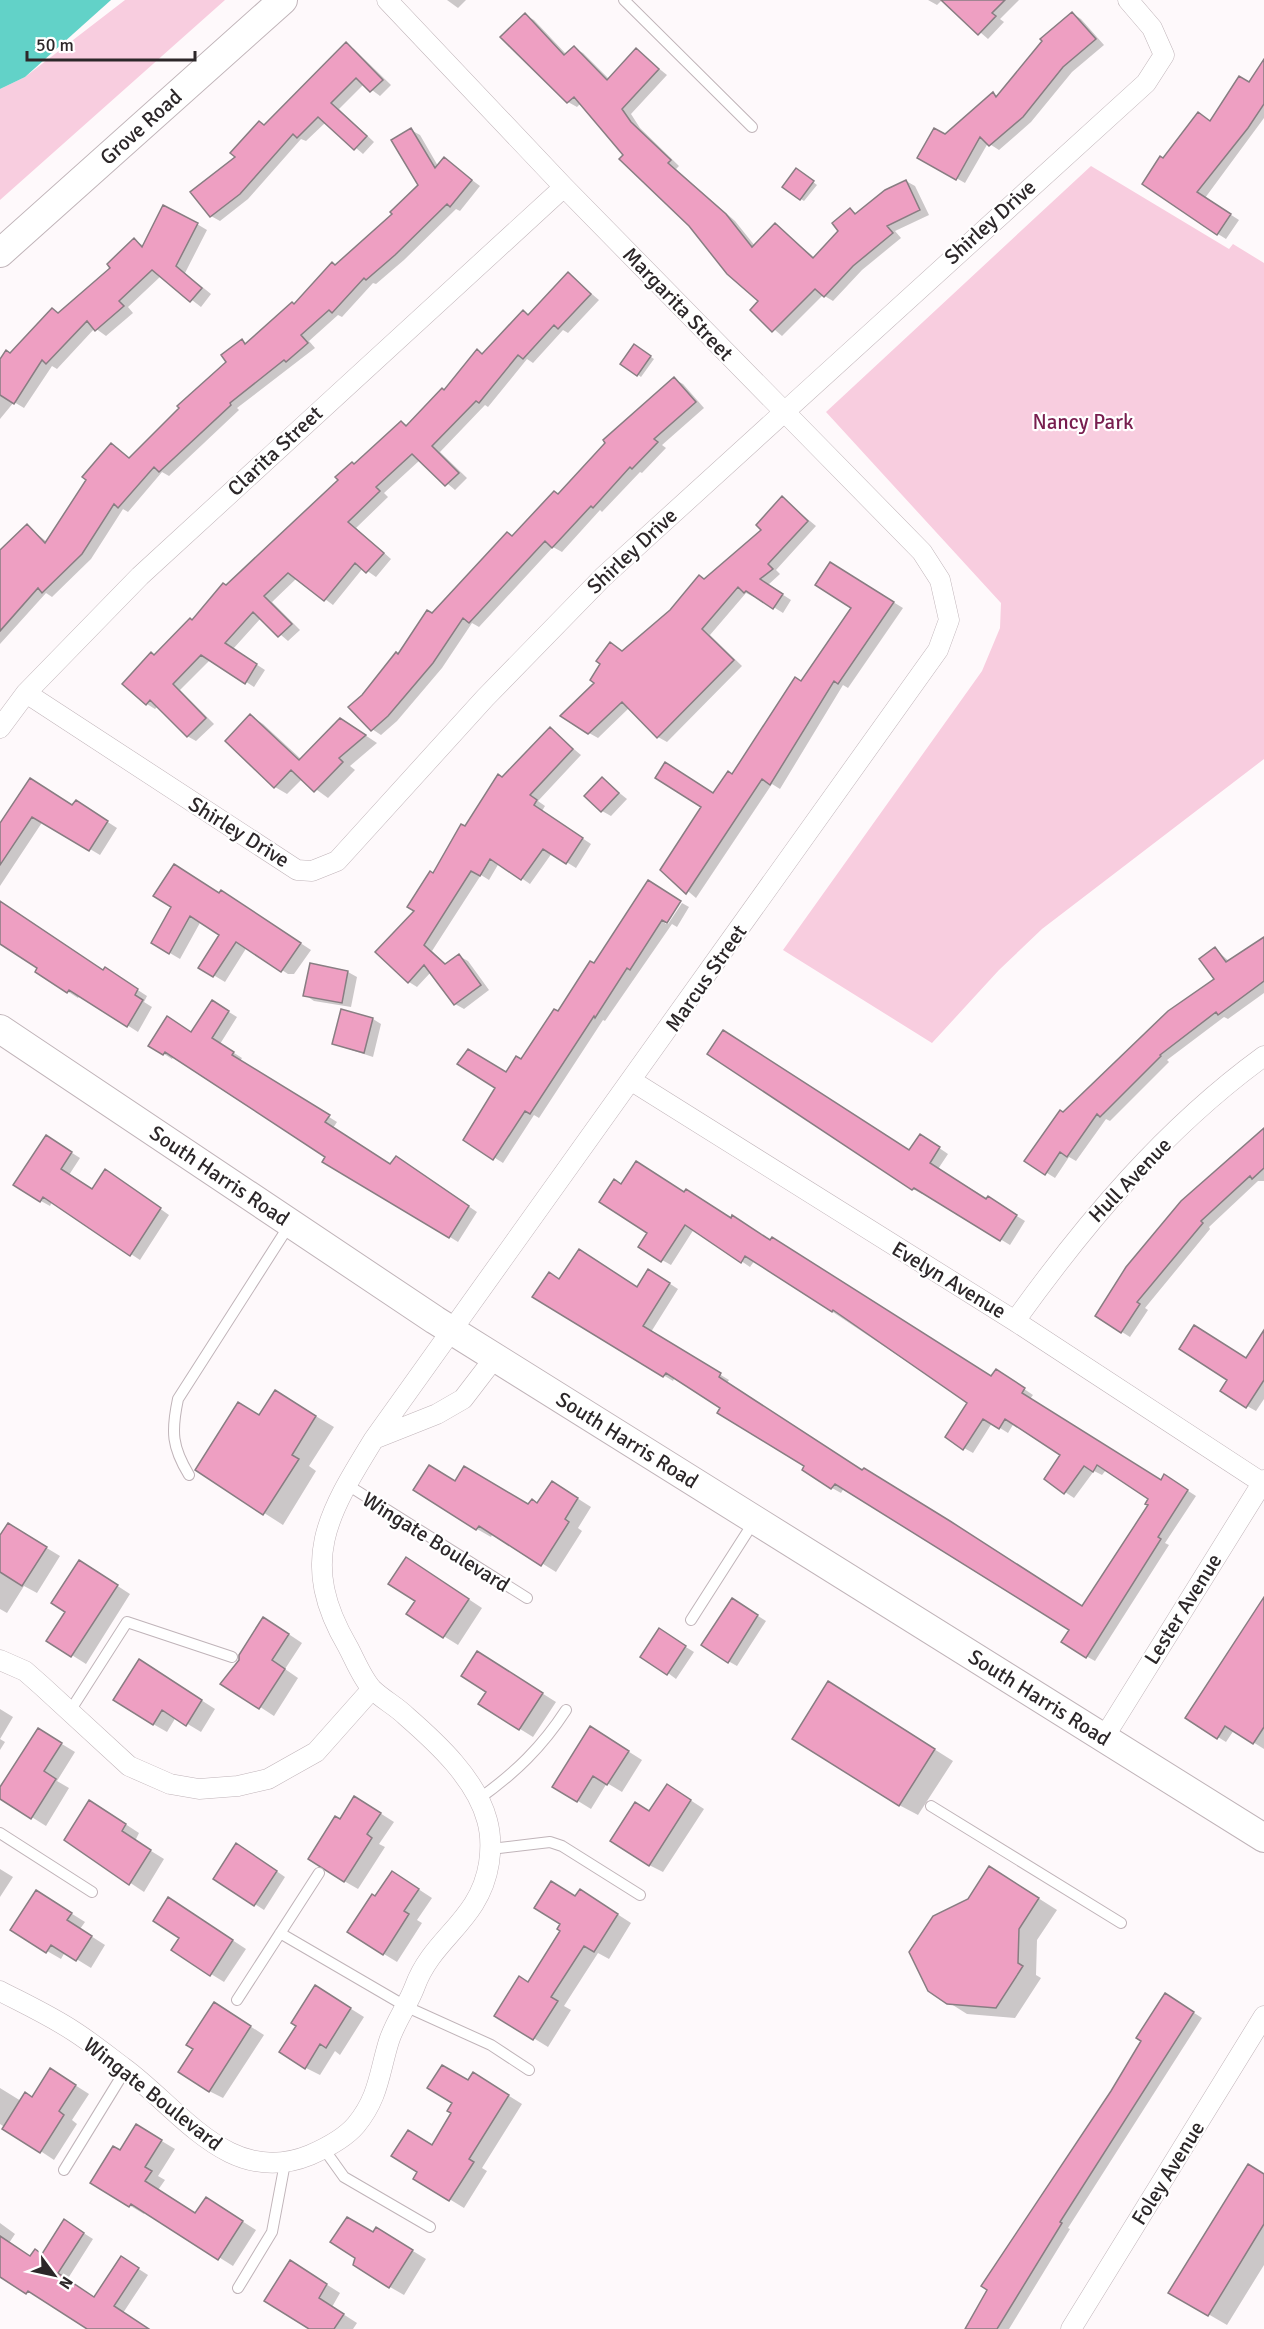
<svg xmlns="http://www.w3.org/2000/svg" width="1264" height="2329" font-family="Signika,sans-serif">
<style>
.green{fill:#f8cddf}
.water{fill:#62d2c8}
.shadow{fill:#0003}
.building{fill:#ee9fc2;stroke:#887d82;stroke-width:1.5}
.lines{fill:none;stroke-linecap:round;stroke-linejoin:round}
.service-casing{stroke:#c0b4b9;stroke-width:12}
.minor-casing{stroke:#c0b4b9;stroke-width:21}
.secondary-casing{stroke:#c0b4b9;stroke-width:30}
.service{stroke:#fff;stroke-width:10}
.minor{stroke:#fff;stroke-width:20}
.secondary{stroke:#fff;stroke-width:28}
.labels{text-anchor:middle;stroke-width:4.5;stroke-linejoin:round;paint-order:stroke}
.street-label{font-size:21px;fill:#2c2729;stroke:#fff}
.park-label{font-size:21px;fill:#781e4f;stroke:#fff}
</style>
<rect width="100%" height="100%" fill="#fef9fb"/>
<path class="green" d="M125,0H225L0,200V89L25,77Z
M1091,166L1229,249L1233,244L1264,263V759L1042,929L999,970L932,1043L783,950L982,671L1000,628L1001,603L826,412Z"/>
<path class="water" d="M0,0H111L25,77L0,89Z"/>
<path class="shadow" d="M447,0H466L458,8Z
M928,0H942L937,5Z
M943,0H1019L1000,19L1004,22L988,39Z
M1072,13L1081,19L1104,45L1072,72L1031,122L999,150L988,143L965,183L919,157L993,94L998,97L1044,41Z
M525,15L534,20L567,55L574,48L583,53L609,79L636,50L667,75L631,114L640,128L679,166L676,169L735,221L755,246L775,225L815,258L840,231L850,210L858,214L906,181L915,186L929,215L895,231L901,238L862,270L833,301L823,295L782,336L752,310L760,301L581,103L577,107L568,102Z
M346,44L354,49L391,85L380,96L364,84L339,109L374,142L363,154L326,122L306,141L301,139L248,199L220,221L211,216L192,192L237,157Z
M1264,61V118L1205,198L1239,220L1226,239L1218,234L1163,160L1211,122L1249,84Z
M411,130L420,135L438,166L444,159L480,186L460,211L456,209L404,260L376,284L373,283L342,317L338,315L309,341L315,348L237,408L239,410L169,476L162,472L128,512L123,509L91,559L52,597L46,593L0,644V571L27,526L47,542L111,445L130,459L228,362L242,341L247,344L295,306L394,214L420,185Z
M800,172L817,185L804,201L801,199Z
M197,224L207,230L185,273L211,294L201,307L161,276L128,307L133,313L106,336L95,328L57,369L52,366L24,408L14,402L0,419V362L112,268L134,240L144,246Z
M568,274L599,300L568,333L563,330L533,363L527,359L488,407L485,405L440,452L467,478L455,490L420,460L384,493L388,497L356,528L391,559L376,577L363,568L333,605L297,578L272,602L300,630L288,641L261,618L233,649L265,670L254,687L211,659L180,690L214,724L196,741L187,736L158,706L155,709L147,704L125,684L355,465L402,422L408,426L483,355L523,312L529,315Z
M638,348L654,359L641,377L637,374Z
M674,379L683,384L704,408L662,445L666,448L642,473L640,472L602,512L600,510L562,552L553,547L479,627L472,623L442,668L397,721L381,735L372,729L363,696L433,614L559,495Z
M782,498L816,526L776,570L780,574L768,585L791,600L783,613L756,596L754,597L746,593L710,635L742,666L667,742L658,737L629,708L598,738L589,733L597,683L623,652L763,530Z
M831,564L903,608L848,688L843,685L780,789L772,784L696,898L662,869L719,799L854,608Z
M251,716L263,724L302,760L353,727L377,743L350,766L355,770L328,798L302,779L287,794L275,787Z
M550,729L581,755L538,801L545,806L542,811L591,844L576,868L552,853L530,884L499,863L489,880L481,875L432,951L447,965L459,956L468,961L489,990L464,1009L455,1004L431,972L417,987L409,982L416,911L433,875L465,828L502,778Z
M602,779L627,799L611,816L602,811Z
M73,807L86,808L117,828L100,855L43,821L0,886V823Z
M220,894L232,898L311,950L294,974H288L247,947L225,982L200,967L222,935L201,921L180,959L153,943Z
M0,901L104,971L115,975L147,996L144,1002L152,1007L138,1032L80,995L78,998L37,972L39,968L0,942Z
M680,901L665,924H668L682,903L689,907L677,927L672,924L605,1021L603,1020L539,1118L534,1115L503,1163L465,1139L506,1074L522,1061L595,965Z
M1264,939V993L1228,1019L1224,1017L1167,1060L1169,1062L1110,1121L1106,1119L1076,1161L1069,1157L1055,1178L1026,1160L1064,1113L1216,979L1215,949L1230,962Z
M311,965L348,972L357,977L351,1007L314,1001L305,995Z
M221,1007L237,1017L220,1044L242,1058L240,1061L337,1122L333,1128L391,1166L405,1163L477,1212L458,1242L366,1185L174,1056L172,1059L150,1045L192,1033Z
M373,1019L381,1024L373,1057L333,1044Z
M1264,1132V1181H1258L1209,1227L1210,1229L1145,1308L1148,1310L1130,1337L1122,1332L1182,1202L1230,1157Z
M929,1141L948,1154L938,1169L1025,1221L1010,1245L923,1192L922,1194L913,1189L840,1142L910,1152Z
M55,1142L80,1158L69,1175L93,1190L114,1176L169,1215L140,1260L52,1202L50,1206L41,1201Z
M622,1185L684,1193L992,1378L1005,1376L1033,1395L1030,1399L1161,1482L1173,1481L1196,1496L1165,1543L1169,1545L1095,1661L1086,1656L1071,1629L844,1488L841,1493L832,1488L804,1469L806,1465L675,1377L673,1381L534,1297L560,1280L638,1288L658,1276L678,1289L651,1332L729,1380L727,1383L863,1472L1083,1607L1150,1505V1498L1106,1470L1102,1475L1094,1471L1074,1498L1065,1492L1062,1455L1014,1423L1008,1433L992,1423L973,1453L964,1448L969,1403L755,1260L750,1267L694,1229L671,1265L662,1260Z
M1264,1332V1399L1256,1411L1247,1406L1229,1380Z
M294,1403L334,1427L309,1466L316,1471L283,1525L197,1470L260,1417Z
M460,1486L529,1506L566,1491L591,1507L578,1528L582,1531L556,1572L493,1533L491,1537L477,1529Z
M22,1533L60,1556L37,1593L24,1586L7,1613L0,1609V1538Z
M420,1567L482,1608L458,1645L408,1614L417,1600Z
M93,1570L130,1594L86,1664L48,1640Z
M1264,1598V1749L1234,1730L1226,1742L1218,1737Z
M741,1605L766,1621L737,1666L728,1661Z
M278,1627L302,1643L285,1669L298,1678L274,1716L223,1683Z
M668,1636L694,1652L676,1679L668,1673Z
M491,1661L556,1702L533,1737L480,1704L488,1692Z
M153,1669L215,1709L201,1732L176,1717L167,1732L153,1724Z
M847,1694L953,1761L918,1815L899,1805Z
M0,1709L13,1717L0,1739L5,1742L0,1750Z
M604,1736L642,1760L622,1792L607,1783L591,1809L578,1801Z
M52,1738L75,1752L57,1781L69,1788L46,1826L0,1797V1790Z
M681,1794L704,1809L663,1872L649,1865Z
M369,1806L394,1822L379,1844L385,1847L358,1889L344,1881L340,1821Z
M104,1810L139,1833L135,1841L164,1859L144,1892L66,1840Z
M246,1850L285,1877L264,1910L215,1878Z
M0,1869L13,1877L0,1897Z
M1008,1879L1057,1910L1037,1940L1036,1975L1041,1978L1015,2018L967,2014L948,2002Z
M406,1881L432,1898L417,1920L422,1923L397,1962L384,1954L376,1898Z
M576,1898L594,1899L631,1923L609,1959L598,1953L564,2006L571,2010L548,2047L496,2015L529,1983L562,1930Z
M50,1900L85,1922L80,1929L105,1945L91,1968L65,1952L61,1959L47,1951Z
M182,1907L246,1949L224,1982L211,1974Z
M329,1995L364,2017L340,2055L335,2051L320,2075L306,2068Z
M1174,2000L1202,2018L1068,2228L1070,2229L1009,2329H967Z
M228,2012L264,2035L223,2098L209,2091Z
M64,2078L89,2094L72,2120L77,2124L54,2160L0,2124V2088L21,2101L33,2098Z
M468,2082H487L522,2104L482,2168L487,2171L464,2208L415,2178Z
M150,2134L175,2149L158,2176L165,2180L158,2190L196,2214L220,2207L256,2230L233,2266L145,2211L144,2214L92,2183L120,2152Z
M1264,2175V2265L1227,2325L1170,2292Z
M0,2223L15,2234L9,2243L31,2258L42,2255L74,2227L93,2239L67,2280L95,2298L131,2264L148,2275L123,2313L149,2329H90L0,2274Z
M390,2237L426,2259L404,2295L390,2287Z
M304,2270L340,2293L332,2307L357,2323L353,2329H312Z"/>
<path class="building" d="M941,0H1005L992,13L996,16L978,35Z
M1072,12L1096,39L1063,67L1023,117L989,146L980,137L956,180L917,158L934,128L945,134L993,92L996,97L1042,41L1040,39Z
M525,13L564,55L574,46L607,80L636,48L659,69L622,109L631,122L671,160L668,163L726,214L752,247L775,223L813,258L838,231L832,223L850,208L855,214L885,190L906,180L920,210L887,226L893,233L853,266L824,297L815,289L772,332L750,310L758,301L727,274L689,226L619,159L623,155L574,97L567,103L500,37Z
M346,42L383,80L370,92L356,78L331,103L367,136L354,150L318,117L297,138L293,134L240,194L210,217L190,192L235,157L230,153L259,121L264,125Z
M1264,59V104L1248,128L1197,192L1231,214L1217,235L1142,184L1160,156L1163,158L1198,112L1210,121L1239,76L1249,82Z
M411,128L435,168L444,157L472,180L450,207L447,204L395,255L366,280L364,278L332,313L329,310L301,335L308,343L286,362L284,360L230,403L231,405L159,472L154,467L118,508L114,504L82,554L42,593L38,588L0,631V550L27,524L45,543L86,480L82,477L111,443L129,458L179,408L177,406L226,362L221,355L242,339L245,344L292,302L294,304L332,262L335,265L392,214L390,212L418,185L391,140Z
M796,168L814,181L800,200L782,187Z
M163,205L198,223L176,266L202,288L190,302L152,270L119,301L124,306L95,331L87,321L46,364L42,360L14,404L0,395V359L6,350L10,353L52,308L58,313L110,268L107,264L134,238L142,247Z
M568,272L591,294L558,329L554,325L523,359L518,355L479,403L476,401L432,446L459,473L445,486L412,454L376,487L380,491L348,522L384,553L366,573L355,563L324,601L288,573L264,596L292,624L278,637L253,612L225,643L257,664L245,684L201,655L173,684L206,718L187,737L150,700L146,705L122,684L151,652L154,655L190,618L192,620L223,583L226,585L338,480L335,477L352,462L354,464L401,421L406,426L442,388L444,390L477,349L482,354L523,310L528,315Z
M634,344L651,356L637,376L620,364Z
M674,377L696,402L654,439L658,442L632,469L630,467L593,508L591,506L552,548L545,541L469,623L463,618L433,663L388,716L371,731L348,707L362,695L396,652L398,654L427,610L432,613L507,532L512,536L554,491L558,494L605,443L603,440Z
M782,496L808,521L768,564L773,569L760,579L783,594L773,609L746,591L744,593L738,587L702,629L734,660L657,738L622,702L588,734L560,716L594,683L590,680L600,664L596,661L610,642L622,651L670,610L699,575L704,579L761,530L756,525Z
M830,562L894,602L838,684L834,681L770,785L762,779L686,894L660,870L701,807L655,778L665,762L713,793L728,771L732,774L795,677L801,681L851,608L815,585Z
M250,714L299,760L340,718L366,735L339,758L343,762L314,792L291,770L274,788L225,741Z
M550,727L573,749L530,795L537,800L534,805L583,838L566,864L543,849L521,880L490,859L480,876L471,871L424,945L445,964L459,954L481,985L454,1005L424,965L408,983L375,952L414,911L407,907L430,871L433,873L461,824L465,826L498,774L502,777Z
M602,777L619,793L601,812L584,796Z
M30,778L72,805L76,800L108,821L89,851L32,817L0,865V823Z
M174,864L219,893L221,890L301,943L281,972L236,942L213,977L198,968L219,935L190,916L169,954L151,943L171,907L153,896Z
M648,880L681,901L667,923L662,920L630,970L627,968L595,1018L594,1016L530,1114L525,1111L493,1160L463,1140L495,1088L457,1064L468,1049L506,1072L516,1056L521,1059L554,1009L558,1011L590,961L594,963Z
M0,901L103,970L105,967L138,989L135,995L143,1000L127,1027L69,990L67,993L35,972L37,968L0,944Z
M1264,937V981L1218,1015L1216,1012L1160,1055L1161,1056L1100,1117L1097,1114L1067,1157L1060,1152L1045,1175L1024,1161L1060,1110L1063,1112L1168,1011L1214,979L1199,959L1215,947L1226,962Z
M310,963L348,971L342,1003L303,996Z
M212,1000L229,1011L212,1038L234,1052L232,1055L330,1115L325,1122L390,1164L396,1156L469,1206L449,1238L322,1162L325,1157L165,1052L163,1055L148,1046L167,1016L191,1032Z
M341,1009L373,1018L364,1053L332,1044Z
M723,1030L909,1150L920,1134L940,1147L930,1163L986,1199L988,1196L1017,1215L1000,1241L914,1188L912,1190L707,1054Z
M1264,1128V1168L1252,1179L1250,1176L1201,1221L1203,1223L1137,1302L1140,1304L1121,1333L1095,1316L1126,1267L1181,1201Z
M46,1135L72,1152L61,1169L92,1189L105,1169L161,1208L130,1256L43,1197L40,1202L13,1185Z
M636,1161L684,1192L686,1189L731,1218L732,1215L770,1240L772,1237L991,1376L996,1369L1025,1388L1022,1393L1161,1480L1164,1474L1188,1490L1158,1537L1161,1539L1086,1658L1061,1642L1069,1630L835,1484L831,1489L802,1470L804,1466L717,1413L720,1408L666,1373L663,1377L532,1297L549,1272L559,1279L579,1249L637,1287L648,1269L670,1283L643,1326L721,1373L719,1377L862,1470L864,1468L950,1521L1082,1606L1148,1505L1145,1504L1148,1499L1097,1465L1093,1472L1084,1466L1064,1494L1044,1479L1060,1455L1005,1419L999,1429L983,1419L963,1450L945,1437L967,1403L833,1310L832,1312L745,1256L741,1263L685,1225L661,1262L638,1247L647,1233L599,1202L614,1179L621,1184Z
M1194,1325L1246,1358L1264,1330V1380L1246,1408L1220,1391L1227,1380L1179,1349Z
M275,1390L316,1416L292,1455L299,1459L263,1515L195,1470L238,1402L259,1415Z
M429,1465L455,1481L464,1466L528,1504L532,1499L537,1503L552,1481L578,1498L565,1519L569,1522L541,1566L479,1526L476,1530L413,1490Z
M8,1523L47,1547L22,1586L0,1572V1535Z
M406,1557L469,1599L443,1638L406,1614L415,1601L388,1584Z
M79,1560L118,1585L71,1657L46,1641L65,1612L51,1603Z
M1264,1597V1727L1253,1744L1225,1726L1217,1739L1185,1718Z
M732,1598L758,1615L728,1663L701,1645Z
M263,1617L289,1634L272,1660L285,1669L259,1709L220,1684L239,1660V1655Z
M659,1628L686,1646L667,1675L640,1657Z
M477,1651L543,1693L519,1730L478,1704L486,1692L461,1676Z
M139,1659L202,1700L186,1726L162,1710L153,1725L113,1700Z
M828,1681L935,1749L899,1806L792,1739Z
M590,1726L629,1751L607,1785L593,1776L577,1802L552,1787Z
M38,1728L62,1743L44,1771L56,1779L31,1819L0,1799V1787Z
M667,1784L691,1800L649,1866L610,1841L635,1802L649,1811Z
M354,1796L381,1813L367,1834L372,1838L344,1882L308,1859L335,1816L340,1819Z
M89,1800L126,1824L122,1831L151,1850L129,1885L64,1840Z
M236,1843L277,1871L254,1906L213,1879Z
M989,1866L1039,1898L1019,1929L1018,1963L1023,1966L996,2008L947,2004L928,1991L909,1952L933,1916L968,1899Z
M392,1871L419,1889L404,1911L409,1914L383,1955L347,1932L372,1894L375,1896Z
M551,1881L575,1896L580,1889L618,1914L594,1952L584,1946L551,1997L558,2001L533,2040L494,2016L519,1976L528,1982L560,1931L557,1929L560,1924L534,1908Z
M36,1890L72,1913L67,1920L92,1936L76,1961L51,1945L46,1953L10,1930Z
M168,1897L233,1940L210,1976L171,1950L179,1938L153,1921Z
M315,1985L351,2008L326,2048L320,2044L305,2069L279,2052L296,2026L291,2023Z
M1165,1993L1194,2012L1060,2222L1062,2223L997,2329H965L987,2290L981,2286L1111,2091L1141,2041L1136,2038Z
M214,2002L251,2026L209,2092L178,2072L193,2049L186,2045Z
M442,2065L468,2080L473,2072L509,2095L469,2159L474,2162L449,2201L413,2179L417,2172L391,2156L408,2130L432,2145L451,2113L447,2111L452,2103L427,2088Z
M50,2068L76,2085L59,2111L64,2115L40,2153L2,2129L25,2092L32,2097Z
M136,2124L162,2140L145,2167L152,2171L145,2181L195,2213L206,2197L243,2221L218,2260L131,2204L129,2207L90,2183L113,2146L120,2150Z
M1248,2164L1264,2174V2224L1208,2316L1168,2293Z
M347,2217L373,2232L376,2227L413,2250L389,2288L353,2265L355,2258L330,2242Z
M64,2219L84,2233L58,2273L94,2297L121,2256L139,2268L114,2306L149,2329H87L28,2291L26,2294L0,2277V2236L30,2256L35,2249L42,2254Z
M290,2260L327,2284L319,2298L344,2314L334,2329H309L264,2301Z"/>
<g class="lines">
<defs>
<path id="service" d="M624,0L752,127
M189,1475C172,1447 171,1432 178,1399L290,1224
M346,1484L527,1598
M691,1620L755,1520
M70,1711L127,1622L232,1657
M480,1798C515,1773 542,1747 566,1710
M931,1806L1121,1923
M0,1833L92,1892
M491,1849L550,1842L562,1846L640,1895
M280,1933L407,2007L491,2045L529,2070
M237,2000L319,1873
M324,2149L344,2177L430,2227
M64,2170L126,2069
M238,2288L272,2232L285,2163"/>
<path id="minor" d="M26,693L297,870L312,871L337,861L485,698L603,577L1146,83L1164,55L1152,28L1128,0
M0,728L26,693L140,576L564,187
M632,1081L1015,1321L1264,1484
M1015,1321C1086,1222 1165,1128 1264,1056
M374,1439L437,1414L463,1399L496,1356
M0,1660L25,1671L42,1686L129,1766L170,1784L199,1789L238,1786L268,1779L316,1752L372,1689
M1103,1739L1264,1480
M0,1991C25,2004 51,2016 75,2032C92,2043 108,2056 124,2068C181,2110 230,2188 310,2155C326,2148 345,2138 356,2125C379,2097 379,2073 389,2041C395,2022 408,2005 415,1986C433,1937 480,1921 489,1863C491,1849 491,1834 487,1820C476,1779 437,1743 406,1716C396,1706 382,1699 372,1689C362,1678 355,1660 348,1647C298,1562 327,1515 374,1439L938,650L949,620L940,580L922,552L564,187L387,0
M1071,2329L1264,2016"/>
<g id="secondary">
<path id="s1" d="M0,253L283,0"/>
<path id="s2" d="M0,1029L435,1320L1264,1838"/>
</g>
</defs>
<use href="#service" class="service-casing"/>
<use href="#minor" class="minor-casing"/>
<use href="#secondary" class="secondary-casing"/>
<use href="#service" class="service"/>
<use href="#minor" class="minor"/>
<use href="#secondary" class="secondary"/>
</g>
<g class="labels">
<g class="street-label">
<text dy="7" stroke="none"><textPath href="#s1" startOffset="189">Grove Road</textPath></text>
<text transform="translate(990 222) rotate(-42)" y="7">Shirley Drive</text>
<text transform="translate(678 304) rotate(46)" y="7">Margarita Street</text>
<text transform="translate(275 451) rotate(-43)" y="7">Clarita Street</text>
<text transform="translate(632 551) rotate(-43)" y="7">Shirley Drive</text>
<text transform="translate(239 832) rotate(32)" y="7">Shirley Drive</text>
<text transform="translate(706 978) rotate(-55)" y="7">Marcus Street</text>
<text dy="7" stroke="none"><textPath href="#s2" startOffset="264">South Harris Road</textPath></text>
<text transform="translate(1130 1180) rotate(-46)" y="7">Hull Avenue</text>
<text transform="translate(949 1280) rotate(31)" y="7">Evelyn Avenue</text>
<text dy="7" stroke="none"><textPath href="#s2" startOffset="750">South Harris Road</textPath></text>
<text transform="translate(436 1542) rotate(32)" y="7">Wingate Boulevard</text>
<text transform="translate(1183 1609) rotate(-58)" y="7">Lester Avenue</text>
<text dy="7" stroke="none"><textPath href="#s2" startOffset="1236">South Harris Road</textPath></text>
<text transform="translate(153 2094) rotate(38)" y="7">Wingate Boulevard</text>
<text transform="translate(1168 2173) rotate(-58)" y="7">Foley Avenue</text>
</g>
<g class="park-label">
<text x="1083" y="429">Nancy Park</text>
</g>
</g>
<g transform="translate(54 2275) rotate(123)" stroke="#ffffff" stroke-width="4.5" paint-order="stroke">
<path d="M0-4.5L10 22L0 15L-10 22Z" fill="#2c2729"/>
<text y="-9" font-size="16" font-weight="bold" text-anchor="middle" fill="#2c2729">N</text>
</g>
<path d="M27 51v9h168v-9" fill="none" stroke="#2c2729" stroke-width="3"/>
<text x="36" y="51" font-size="18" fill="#2c2729" stroke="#ffffff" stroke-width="4.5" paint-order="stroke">50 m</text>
</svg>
